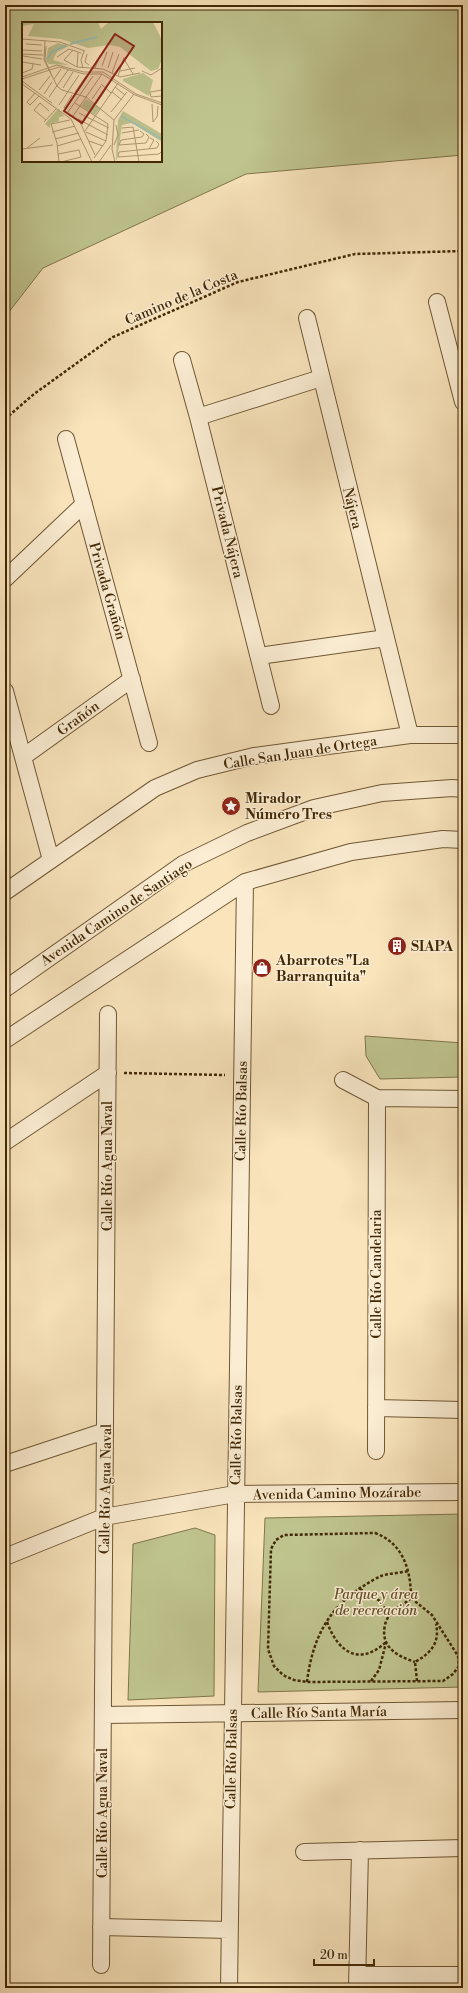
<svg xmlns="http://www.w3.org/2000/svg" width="468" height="1993" font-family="'Libre Bodoni',serif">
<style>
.green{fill:#bfc48f;stroke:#80764a;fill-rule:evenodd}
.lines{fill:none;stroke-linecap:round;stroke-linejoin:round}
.minor-casing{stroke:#6f5734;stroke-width:18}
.path{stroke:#412806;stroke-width:2.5;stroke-dasharray:3 2;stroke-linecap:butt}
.minor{stroke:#fbedd3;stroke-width:16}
.labels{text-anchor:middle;stroke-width:3;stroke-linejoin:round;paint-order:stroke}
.street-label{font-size:14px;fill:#412806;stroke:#fbedd3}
.poi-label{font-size:14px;font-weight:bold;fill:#412806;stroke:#fbedd3;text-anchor:start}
.park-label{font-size:14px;font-style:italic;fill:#604f28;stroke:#fbedd3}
.inset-river{fill:none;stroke:#9ebeb2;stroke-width:2}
.inset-road{fill:none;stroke:#af9973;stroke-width:1}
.view{fill:#8f2418;fill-opacity:0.15;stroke:#8f2418;stroke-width:2}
.inset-edge{fill:none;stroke:#412806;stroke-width:2}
</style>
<rect width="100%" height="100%" fill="#f9e4bc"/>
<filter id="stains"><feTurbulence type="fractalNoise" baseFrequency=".005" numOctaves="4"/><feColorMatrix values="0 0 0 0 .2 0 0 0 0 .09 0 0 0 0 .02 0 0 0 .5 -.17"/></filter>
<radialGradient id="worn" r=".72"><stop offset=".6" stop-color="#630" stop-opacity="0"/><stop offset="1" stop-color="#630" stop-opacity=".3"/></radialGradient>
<path class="green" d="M5,5H463V155L246,174L43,268L5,317ZM23,23H161V161H23Z
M365,1036L463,1043V1077L380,1079L366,1056Z
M463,1514V1687L258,1692L265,1518Z
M195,1528L215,1535L214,1696L128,1700L133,1544Z"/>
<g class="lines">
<defs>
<path id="minor" d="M437,302L463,402
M307,318L410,735
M182,360L198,417L271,706
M198,417L321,378
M66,439L149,743
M5,579L84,504
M259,656L386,638
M5,691L51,860
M23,757L132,679
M5,892L155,788L197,770L254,756L410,735H463
M5,989L183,864L247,833L314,808L382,793L452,788L463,789
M5,1040L245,882L351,852L443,839L463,840
M343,1080L377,1098L463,1099
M5,1142L108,1073
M376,1408L463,1410
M376,1451L377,1098
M5,1464L105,1431
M5,1557L104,1517L235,1494L463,1492
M103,1715L463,1710
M304,1852L463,1848
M101,1927L229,1930
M101,1965L108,1014
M358,1975H463
M397,1976L420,1988
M229,1988L245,882
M357,1988L360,1850"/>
</defs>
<use href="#minor" class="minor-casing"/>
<path class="path" d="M5,419L34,394L113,337L238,282L355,254L463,251
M124,1073L225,1075
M375,1533C403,1543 411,1570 411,1598L432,1615L458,1656L459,1666L453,1674L443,1681L307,1682L294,1680L283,1675L274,1666L268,1649L271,1549L276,1540L284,1535Z
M360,1589L380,1601L389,1615
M411,1598C405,1604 399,1606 393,1611C389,1615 386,1620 385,1625C380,1647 397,1656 415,1662
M327,1622C338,1652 359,1667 386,1642
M371,1681L379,1670L386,1643
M417,1681L415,1662C431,1653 440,1643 436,1624
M307,1682C312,1640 328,1607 365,1585C370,1582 376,1578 381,1576C390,1573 400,1573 409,1571"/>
<use href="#minor" class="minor"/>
</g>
<defs>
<symbol id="sight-disc" viewBox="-11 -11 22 22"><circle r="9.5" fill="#8f2418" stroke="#fbedd3"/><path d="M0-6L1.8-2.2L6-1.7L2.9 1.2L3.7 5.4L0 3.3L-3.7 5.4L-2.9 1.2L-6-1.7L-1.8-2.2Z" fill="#fff"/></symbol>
<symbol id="building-disc" viewBox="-11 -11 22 22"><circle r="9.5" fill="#8f2418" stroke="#fbedd3"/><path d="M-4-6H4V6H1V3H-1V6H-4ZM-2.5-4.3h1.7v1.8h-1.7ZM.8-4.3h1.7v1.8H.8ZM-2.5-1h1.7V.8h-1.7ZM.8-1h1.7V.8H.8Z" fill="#fff"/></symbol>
<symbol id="shop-disc" viewBox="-11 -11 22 22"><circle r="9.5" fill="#8f2418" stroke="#fbedd3"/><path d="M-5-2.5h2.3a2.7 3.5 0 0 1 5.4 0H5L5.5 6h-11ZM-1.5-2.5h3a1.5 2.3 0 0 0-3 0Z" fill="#fff"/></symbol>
</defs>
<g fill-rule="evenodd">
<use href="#sight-disc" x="220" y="795" width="22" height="22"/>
<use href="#building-disc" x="386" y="935" width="22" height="22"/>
<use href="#shop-disc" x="251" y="957" width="22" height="22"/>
</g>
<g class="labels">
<g class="street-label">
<text transform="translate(181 297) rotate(-23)" y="5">Camino de la Costa</text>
<text transform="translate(353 508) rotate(76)" y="5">Nájera</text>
<text transform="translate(228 532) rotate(76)" y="5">Privada Nájera</text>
<text transform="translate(108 591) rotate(74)" y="5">Privada Grañón</text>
<text transform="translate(78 718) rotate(-36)" y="5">Grañón</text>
<text transform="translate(300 752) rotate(-9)" y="5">Calle San Juan de Ortega</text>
<text transform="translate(116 912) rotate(-34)" y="5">Avenida Camino de Santiago</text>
<text transform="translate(241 1111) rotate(-89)" y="5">Calle Río Balsas</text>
<text transform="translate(107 1166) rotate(-90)" y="5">Calle Río Agua Naval</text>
<text transform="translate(376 1274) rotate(-90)" y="5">Calle Río Candelaria</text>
<text transform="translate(236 1435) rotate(-89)" y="5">Calle Río Balsas</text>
<text transform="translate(105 1489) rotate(-89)" y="5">Calle Río Agua Naval</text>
<text transform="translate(337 1493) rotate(-1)" y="5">Avenida Camino Mozárabe</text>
<text transform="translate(319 1712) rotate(-1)" y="5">Calle Río Santa María</text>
<text transform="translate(231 1759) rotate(-89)" y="5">Calle Río Balsas</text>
<text transform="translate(102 1813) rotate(-90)" y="5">Calle Río Agua Naval</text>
</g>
<g class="poi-label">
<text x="245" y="803">Mirador<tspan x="245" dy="16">Número Tres</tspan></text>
<text x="411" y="951">SIAPA</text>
<text x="276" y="965">Abarrotes "La<tspan x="276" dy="16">Barranquita"</tspan></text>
</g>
<g class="park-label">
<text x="376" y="1599">Parque y área<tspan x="376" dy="16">de recreación</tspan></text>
</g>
</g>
<g transform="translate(22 22)">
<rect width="140" height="140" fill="#f9e4bc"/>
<path d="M0,0H76L79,7L87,0H131L140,18V37L136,47L129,49L98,25L88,23L66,26L39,17L6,14L12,2L0,4ZM36,21L47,24L35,30L31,38L47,43L27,42L24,39L26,26ZM121,51L131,58L127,74L101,59V57ZM64,77L78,86L73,93L59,84ZM36,87L42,94L37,95V99L28,102V106L23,102ZM101,89L140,112V120L110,101L100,103L95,138L94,137L96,98Z" fill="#bfc48f"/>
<path class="inset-river" d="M48,22L75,15M25,37L30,30L44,23M99,94L140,117"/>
<path class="inset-road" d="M0,17L38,20L63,29M23,19L22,38L35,64L40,68L64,75L92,98M4,22L20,23M24,24L23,38L30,54M0,28L20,29M51,28L42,38L55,45L81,47L98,55L118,51M0,32L21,33M65,32L63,40L67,43M1,34L20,37M35,35L47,27L59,31M102,37L111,52M0,40L19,43M80,44L85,30M55,45L56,31M61,46L59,38L62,29M73,46L78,33M86,46L91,30M98,49L113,46M120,49L129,53L140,46M140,50V64M0,51L10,47L11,42M90,51L97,32M96,54L102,35M0,55L35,43L62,50H81L114,72L140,81M0,57L37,45L62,52H80L113,73L140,83M32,57L39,47M0,59L30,81M0,62L49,97L70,140M79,62L89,71M93,65L103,73M41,66L51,50M17,68L28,54M140,68L128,70L129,75L140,74M53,70L64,54M90,70L100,78M13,71L5,80L8,83L17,74M22,72L30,60M27,75L46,48M70,77L79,64M53,81L86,102L84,119L72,136M74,82L84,67M130,82L131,100M37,83L57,53M42,86L50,73M46,90L71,54M89,90L105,70M0,91V105M57,91L87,106M51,94L80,52M56,97L86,113M24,98L12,88L18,81L27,89M57,98L73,133M22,100L35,86M131,100L135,95L136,84M100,106L111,105L117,140M63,109L96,61M118,109L122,112L120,115L99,118L97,123L124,121L127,115L124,112M30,110L53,104M64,110L84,119M100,111L117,108M33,117L57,111M67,119L81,124M134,119L137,122L135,126L97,130L96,135L137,132L140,129M92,123L96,113L94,103M35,124L59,117M5,126L18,116M0,127L31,123M127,127L132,118L128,116M36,132L57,128L59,135L39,140M37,140L35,121L29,102L48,98M77,140L89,123M93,140L90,127L92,98L112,72"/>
<path class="view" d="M93,12L112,24L60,101L42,89Z"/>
<rect width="140" height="140" class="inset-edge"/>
</g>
<rect width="468" height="1993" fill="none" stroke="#f9e4bc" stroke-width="20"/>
<rect x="6" y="6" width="456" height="1981" fill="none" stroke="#412806" stroke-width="2"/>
<rect x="10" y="10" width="448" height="1973" fill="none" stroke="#412806"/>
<path d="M314 1959v6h60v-6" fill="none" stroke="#412806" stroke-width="2"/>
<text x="320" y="1959" font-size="12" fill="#412806" stroke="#fbedd3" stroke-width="3" paint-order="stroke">20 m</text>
<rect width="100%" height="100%" filter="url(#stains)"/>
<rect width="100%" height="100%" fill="url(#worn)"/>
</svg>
